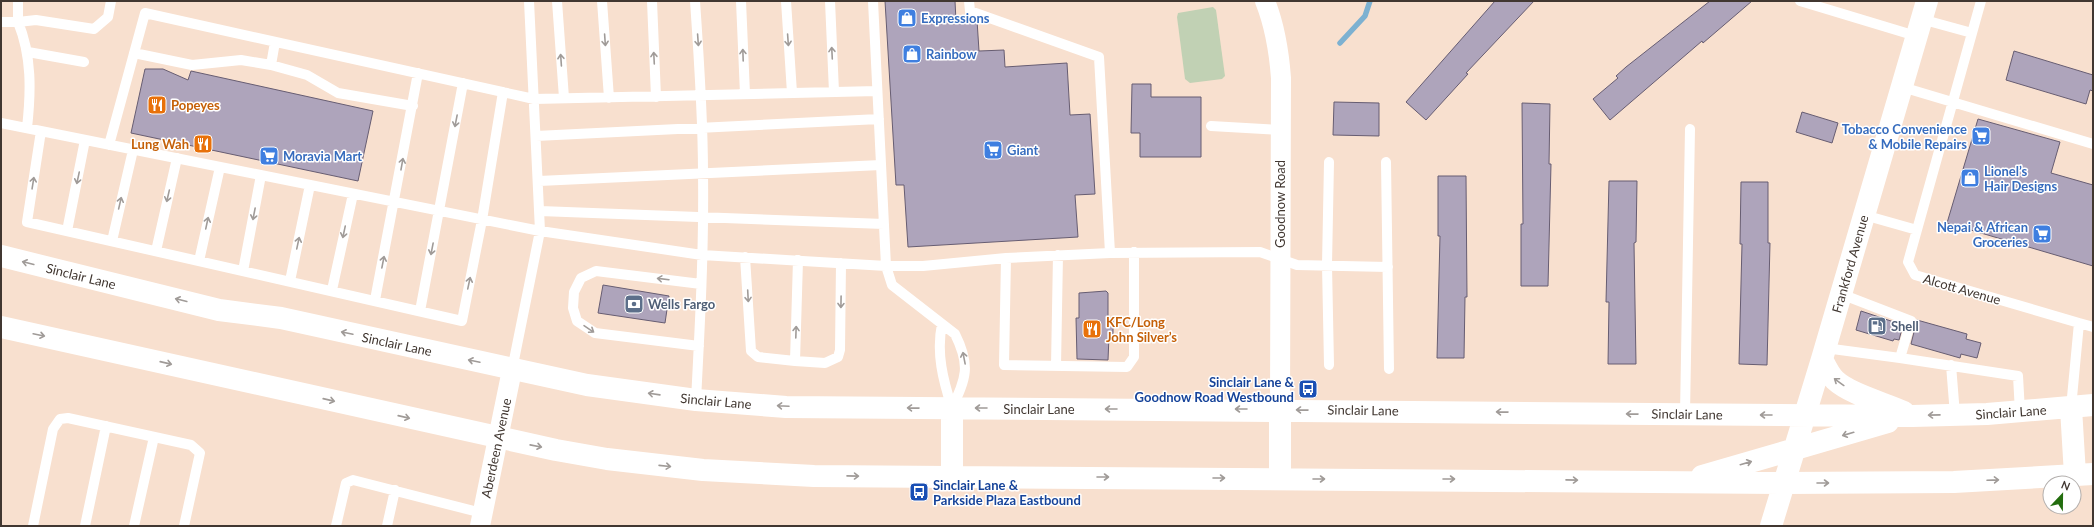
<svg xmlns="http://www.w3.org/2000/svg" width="2094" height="527" font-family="Lato,sans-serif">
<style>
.green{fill:#c1d1b4}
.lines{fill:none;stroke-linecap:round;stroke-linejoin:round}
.stream{stroke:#7db1d1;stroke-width:5.5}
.building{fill:#aea4bb;stroke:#675d72}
.lane{stroke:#fff;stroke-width:10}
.street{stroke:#fff;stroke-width:20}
.secondary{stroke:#fff;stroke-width:22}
.oneway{stroke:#a09b98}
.labels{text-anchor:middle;stroke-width:3;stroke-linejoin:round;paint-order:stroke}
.shop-label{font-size:13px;font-weight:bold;fill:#366cbe;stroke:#fff;text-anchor:start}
.food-label{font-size:13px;font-weight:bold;fill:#c56008;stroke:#fff;text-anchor:start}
.street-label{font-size:13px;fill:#413731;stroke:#fff}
.service-label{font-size:13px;font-weight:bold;fill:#4e5e75;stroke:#fff;text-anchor:start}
.transit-label{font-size:13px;font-weight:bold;fill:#164399;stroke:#fff;text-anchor:end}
</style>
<rect width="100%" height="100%" fill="#f8e0cf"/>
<path class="green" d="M1213,7L1216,10L1225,76L1222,79L1190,83L1185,79L1177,17L1178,13Z"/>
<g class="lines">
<path class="stream" d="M1340,43L1365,16L1370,1"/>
</g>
<path class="building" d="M885,1H955L956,21L977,20L979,51L1004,50L1005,67L1067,63L1070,115L1090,114L1095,194L1075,195L1078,237L908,247L904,185H896Z
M1495,1H1534L1466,73L1468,74L1426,120L1406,102Z
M1710,1H1752L1703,43L1702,41L1610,120L1593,99L1618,78L1616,76L1626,67Z
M2014,51L2093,75V91L2090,90L2086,104L2006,80Z
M145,69H163L188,80L191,71L373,111L358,181L131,133Z
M1132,84H1151V97H1201V157H1140V133H1131Z
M1334,102L1379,103V136L1333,135Z
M1522,103L1550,104L1549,164H1551L1548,286H1521V224H1523Z
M1802,112L1838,123L1832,143L1796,132Z
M1978,119L2060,142L2051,173L2093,185V266L1947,223Z
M1438,176H1466L1467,297H1465L1464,358H1437L1440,236H1438Z
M1609,181H1637L1636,242L1634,243L1636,364H1608L1609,302H1606Z
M1741,182H1768V243H1770L1767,365L1739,364L1742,244H1740Z
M603,285L669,296L665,323L598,313Z
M1106,291L1108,293V318H1113V338L1109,336L1108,360L1077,359L1076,318H1079V293Z
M1861,311L1903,325L1899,340L1894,339L1893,341L1856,330Z
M1917,320L1967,334L1966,339L1981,343L1977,358L1961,354L1960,358L1911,344Z"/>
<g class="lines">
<path class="lane" d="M557,1L564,98
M602,1L609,98
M652,1L656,97
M695,1C699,58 703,116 703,173C704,249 700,325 696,400
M741,1L745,94
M786,1L792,93
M830,1L834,92
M873,1L886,266L892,285L955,334C971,366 966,378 952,408
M969,1L970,11L1099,57L1110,253
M1800,1L1916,36
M1981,1L1908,262L1915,275L2079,323L2071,408
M1921,19L1972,33
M1,22H18V1
M28,52L84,62
M134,53L192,65L241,60L271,65L307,75L338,93L413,106
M271,65L275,42
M1902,87L2093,144
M1,123L540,231L702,255L886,266H923L1006,258L1110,253L1260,252L1297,265L1388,267
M1211,126L1281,130
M27,128C31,92 32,56 18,22L36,20L94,29L108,17L111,1
M41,131L27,222L462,321L482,220L503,92
M536,136L879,119
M109,145L145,13L534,99L877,91
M1329,162L1327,265L1329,365
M1386,162L1389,369
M539,181L881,165
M540,211L884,224
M1864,215L1917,230
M67,231L85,140
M112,241L133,150
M156,251L177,158
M745,257L751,351L758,357L795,361L798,260
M1006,258L1004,365L1127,367L1134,357V252
M199,261L220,167
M243,271L261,175
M290,281L310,185
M332,290L353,194
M375,300L418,73
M420,311L463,83
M2079,323L2093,327
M942,324C936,353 943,380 952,408
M699,346L595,333L577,321L573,308L574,292L581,278L596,271L701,284
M1825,348L1900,358L1911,321L1841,294
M1900,358L2018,376L2020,412
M795,361L825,363L838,357L840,350L841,263
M1951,365L1955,415
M1056,366L1058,255
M512,370L540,231L529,1
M1685,414L1690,129
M33,526L53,429L60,419L68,418L191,445L200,453L184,526
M85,526L106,426
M134,526L154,437
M336,526L346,483L353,480L482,513
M387,526L395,490"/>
<path class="street" d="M1265,1C1275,26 1279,51 1281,78L1280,409
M480,526L512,370"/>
<path class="secondary" d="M1,256L219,310L281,318L587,385L696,400L786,407L1912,416L1987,414L2093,405
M1,327L556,450L607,459L703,470L814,476L1784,483L1954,482L2093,474
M1822,359C1826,367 1829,374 1835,380C1850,394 1884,403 1904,412
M952,408V476
M2071,408L2075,475
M1280,409V478
M1702,476L1888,422
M1771,526L1822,359L1927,1"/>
</g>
<defs><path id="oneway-shaft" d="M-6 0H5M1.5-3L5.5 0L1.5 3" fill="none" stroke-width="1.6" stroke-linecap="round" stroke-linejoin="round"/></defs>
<g class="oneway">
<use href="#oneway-shaft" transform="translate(605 40) rotate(86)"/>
<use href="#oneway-shaft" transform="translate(698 40) rotate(86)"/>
<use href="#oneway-shaft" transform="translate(788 40) rotate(86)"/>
<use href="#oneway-shaft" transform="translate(832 53) rotate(-93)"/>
<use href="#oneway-shaft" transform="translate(743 55) rotate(-92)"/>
<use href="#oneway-shaft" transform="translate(654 58) rotate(-93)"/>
<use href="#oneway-shaft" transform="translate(561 60) rotate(-94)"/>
<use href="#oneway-shaft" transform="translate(456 121) rotate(101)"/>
<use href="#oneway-shaft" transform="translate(402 164) rotate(-80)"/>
<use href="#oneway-shaft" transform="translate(78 178) rotate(102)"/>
<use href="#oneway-shaft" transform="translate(33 183) rotate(-81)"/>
<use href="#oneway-shaft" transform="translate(168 196) rotate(103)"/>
<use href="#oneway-shaft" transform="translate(120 203) rotate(-77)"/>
<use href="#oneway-shaft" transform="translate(254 214) rotate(101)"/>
<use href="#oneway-shaft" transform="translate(207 223) rotate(-78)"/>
<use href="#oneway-shaft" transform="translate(344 232) rotate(102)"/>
<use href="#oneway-shaft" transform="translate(298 243) rotate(-78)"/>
<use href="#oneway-shaft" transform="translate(432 249) rotate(101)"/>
<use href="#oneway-shaft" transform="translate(383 262) rotate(-79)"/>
<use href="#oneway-shaft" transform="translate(28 263) rotate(-166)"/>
<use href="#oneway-shaft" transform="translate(663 279) rotate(-173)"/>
<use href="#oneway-shaft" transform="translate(469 283) rotate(-78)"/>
<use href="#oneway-shaft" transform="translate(748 296) rotate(87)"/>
<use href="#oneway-shaft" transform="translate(181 300) rotate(-166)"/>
<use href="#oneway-shaft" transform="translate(841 302) rotate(91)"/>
<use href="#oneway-shaft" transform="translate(589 329) rotate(34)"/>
<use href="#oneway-shaft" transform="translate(796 332) rotate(-88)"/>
<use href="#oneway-shaft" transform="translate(347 333) rotate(-168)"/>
<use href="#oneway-shaft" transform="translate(39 335) rotate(12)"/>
<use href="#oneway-shaft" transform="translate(964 358) rotate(-101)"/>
<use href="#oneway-shaft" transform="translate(474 361) rotate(-168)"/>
<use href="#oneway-shaft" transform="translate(166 363) rotate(13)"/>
<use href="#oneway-shaft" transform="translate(1839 382) rotate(-144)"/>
<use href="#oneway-shaft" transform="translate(654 394) rotate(-172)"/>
<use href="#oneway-shaft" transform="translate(329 400) rotate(13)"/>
<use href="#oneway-shaft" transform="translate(783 406) rotate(-177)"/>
<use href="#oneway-shaft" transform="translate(913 408) rotate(-179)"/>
<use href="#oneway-shaft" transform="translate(981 408) rotate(-180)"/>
<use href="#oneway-shaft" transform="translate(1111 409) rotate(-180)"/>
<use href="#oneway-shaft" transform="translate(1241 409) rotate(-180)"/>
<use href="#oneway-shaft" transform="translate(1302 410) rotate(-179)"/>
<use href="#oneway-shaft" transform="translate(1502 412) rotate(-179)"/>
<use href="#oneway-shaft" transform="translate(1632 414) rotate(-179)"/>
<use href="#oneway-shaft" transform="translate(1766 415) rotate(-180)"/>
<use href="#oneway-shaft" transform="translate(1934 415) rotate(179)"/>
<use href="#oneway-shaft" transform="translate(404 417) rotate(13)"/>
<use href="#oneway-shaft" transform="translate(1848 434) rotate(164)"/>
<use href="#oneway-shaft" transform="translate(536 446) rotate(11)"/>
<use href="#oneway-shaft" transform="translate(1746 463) rotate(-16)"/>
<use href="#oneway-shaft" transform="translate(665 466) rotate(6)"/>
<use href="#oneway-shaft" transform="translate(853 476) rotate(1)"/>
<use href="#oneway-shaft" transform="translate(1103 477)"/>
<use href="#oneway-shaft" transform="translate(1219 478)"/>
<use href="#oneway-shaft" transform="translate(1319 479)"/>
<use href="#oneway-shaft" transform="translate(1449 479)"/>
<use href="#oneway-shaft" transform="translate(1572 480) rotate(1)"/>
<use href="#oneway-shaft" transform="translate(1993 480) rotate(-2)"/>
<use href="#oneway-shaft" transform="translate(1823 483)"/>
</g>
<defs>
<symbol id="shop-square" viewBox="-11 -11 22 22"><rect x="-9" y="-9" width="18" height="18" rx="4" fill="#3f7fe0" stroke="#fff"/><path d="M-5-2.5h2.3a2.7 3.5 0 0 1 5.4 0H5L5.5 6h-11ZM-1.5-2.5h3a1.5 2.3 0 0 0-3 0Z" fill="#fff"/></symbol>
<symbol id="restaurant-square" viewBox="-11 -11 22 22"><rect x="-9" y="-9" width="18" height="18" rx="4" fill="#e8710a" stroke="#fff"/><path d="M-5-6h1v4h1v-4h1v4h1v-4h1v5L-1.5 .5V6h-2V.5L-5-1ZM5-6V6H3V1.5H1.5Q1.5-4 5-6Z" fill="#fff"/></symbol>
<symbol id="supermarket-square" viewBox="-11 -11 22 22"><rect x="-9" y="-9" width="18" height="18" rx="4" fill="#3f7fe0" stroke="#fff"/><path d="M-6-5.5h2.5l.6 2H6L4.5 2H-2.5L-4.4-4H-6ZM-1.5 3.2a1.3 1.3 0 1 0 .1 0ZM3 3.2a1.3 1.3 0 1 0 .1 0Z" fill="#fff"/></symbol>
<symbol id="bank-square" viewBox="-11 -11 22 22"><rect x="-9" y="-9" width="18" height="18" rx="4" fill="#5c6f8a" stroke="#fff"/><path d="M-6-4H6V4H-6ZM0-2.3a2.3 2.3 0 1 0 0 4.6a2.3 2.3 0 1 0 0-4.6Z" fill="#fff"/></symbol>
<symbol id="fuel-square" viewBox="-11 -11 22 22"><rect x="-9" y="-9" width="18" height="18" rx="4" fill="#5c6f8a" stroke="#fff"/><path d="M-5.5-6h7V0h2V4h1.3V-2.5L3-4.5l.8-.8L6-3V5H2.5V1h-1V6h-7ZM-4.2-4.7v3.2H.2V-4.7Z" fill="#fff"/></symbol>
<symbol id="bus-square" viewBox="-11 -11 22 22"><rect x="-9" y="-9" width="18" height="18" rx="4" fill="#1a4fb4" stroke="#fff"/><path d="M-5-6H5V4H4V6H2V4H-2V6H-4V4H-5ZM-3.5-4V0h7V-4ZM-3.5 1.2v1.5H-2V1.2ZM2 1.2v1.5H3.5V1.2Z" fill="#fff"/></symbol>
</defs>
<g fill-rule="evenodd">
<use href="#shop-square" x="896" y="7" width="22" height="22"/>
<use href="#shop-square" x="901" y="43" width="22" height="22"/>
<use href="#restaurant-square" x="146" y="94" width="22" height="22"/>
<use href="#supermarket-square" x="1970" y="125" width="22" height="22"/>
<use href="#restaurant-square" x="192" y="133" width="22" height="22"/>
<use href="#supermarket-square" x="982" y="139" width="22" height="22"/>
<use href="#supermarket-square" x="258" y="145" width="22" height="22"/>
<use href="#shop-square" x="1959" y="167" width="22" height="22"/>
<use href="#supermarket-square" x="2031" y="223" width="22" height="22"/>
<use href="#bank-square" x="623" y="293" width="22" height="22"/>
<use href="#fuel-square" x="1866" y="315" width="22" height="22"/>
<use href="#restaurant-square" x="1081" y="318" width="22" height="22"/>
<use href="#bus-square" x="1297" y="378" width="22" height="22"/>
<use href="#bus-square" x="908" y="481" width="22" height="22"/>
</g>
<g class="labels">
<g class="shop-label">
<text x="921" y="23">Expressions</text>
<text x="926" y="59">Rainbow</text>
<text x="1967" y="134" text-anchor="end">Tobacco Convenience<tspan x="1967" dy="15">&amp; Mobile Repairs</tspan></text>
<text x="1007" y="155">Giant</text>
<text x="283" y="161">Moravia Mart</text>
<text x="1984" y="176">Lionel’s<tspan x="1984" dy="15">Hair Designs</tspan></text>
<text x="2028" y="232" text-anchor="end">Nepai &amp; African<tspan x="2028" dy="15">Groceries</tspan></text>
</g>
<g class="food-label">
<text x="171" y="110">Popeyes</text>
<text x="189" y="149" text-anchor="end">Lung Wah</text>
<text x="1106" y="327">KFC/Long<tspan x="1106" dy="15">John Silver’s</tspan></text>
</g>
<g class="street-label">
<text transform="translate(1280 204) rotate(-90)" y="5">Goodnow Road</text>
<text transform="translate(1850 264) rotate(-74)" y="5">Frankford Avenue</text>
<text transform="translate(81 276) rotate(14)" y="5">Sinclair Lane</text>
<text transform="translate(1962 289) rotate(16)" y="5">Alcott Avenue</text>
<text transform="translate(397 344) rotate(12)" y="5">Sinclair Lane</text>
<text transform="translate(716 401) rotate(5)" y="5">Sinclair Lane</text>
<text x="1039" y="414">Sinclair Lane</text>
<text transform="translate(1363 410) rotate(1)" y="5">Sinclair Lane</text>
<text transform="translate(2011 412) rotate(-4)" y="5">Sinclair Lane</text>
<text transform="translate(1687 414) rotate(1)" y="5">Sinclair Lane</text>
<text transform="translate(496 448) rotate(-78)" y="5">Aberdeen Avenue</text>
</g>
<g class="service-label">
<text x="648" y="309">Wells Fargo</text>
<text x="1891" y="331">Shell</text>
</g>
<g class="transit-label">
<text x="1294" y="387">Sinclair Lane &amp;<tspan x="1294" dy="15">Goodnow Road Westbound</tspan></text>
<text x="933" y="490" text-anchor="start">Sinclair Lane &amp;<tspan x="933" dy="15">Parkside Plaza Eastbound</tspan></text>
</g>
</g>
<rect width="2094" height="527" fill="none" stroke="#413731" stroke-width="4"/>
<g transform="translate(2062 495) rotate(22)"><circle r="19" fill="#ffffff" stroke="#b3afad"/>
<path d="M0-3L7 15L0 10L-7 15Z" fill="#226d0e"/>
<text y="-6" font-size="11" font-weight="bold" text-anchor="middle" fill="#413731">N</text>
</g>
</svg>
